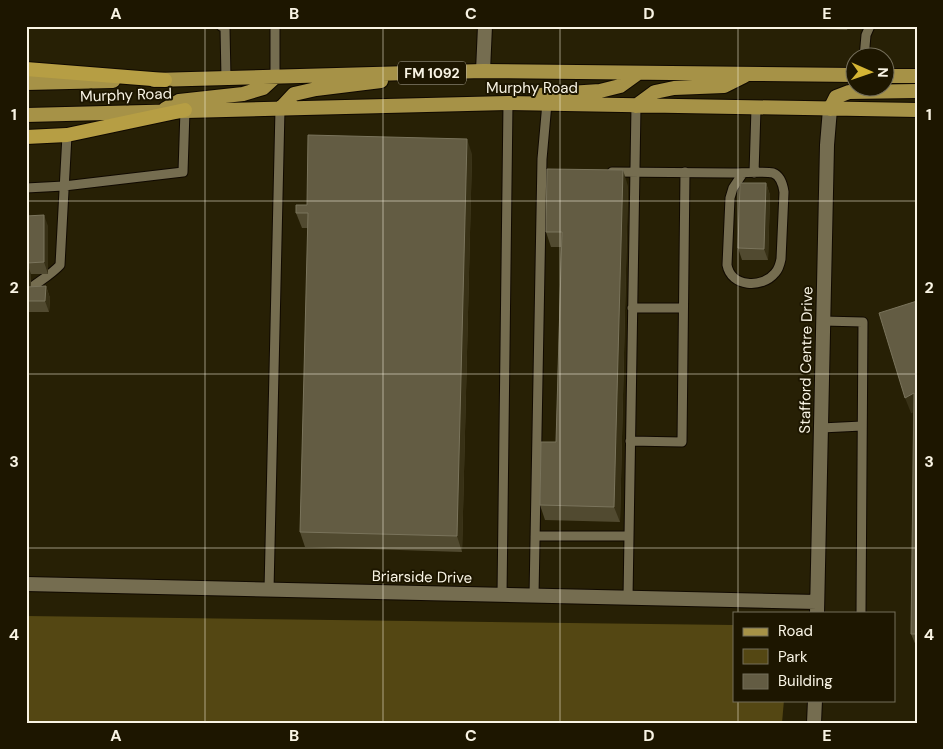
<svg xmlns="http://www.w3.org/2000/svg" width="943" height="749" font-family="'DM Sans',sans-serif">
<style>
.green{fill:#544713}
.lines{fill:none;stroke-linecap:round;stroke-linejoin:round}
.service-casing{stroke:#100900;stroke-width:11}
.minor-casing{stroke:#100900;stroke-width:16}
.primary-casing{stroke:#100900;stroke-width:16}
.trunk-casing{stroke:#100900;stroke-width:16}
.service{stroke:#756d50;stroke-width:9}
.minor{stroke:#756d50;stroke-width:14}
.primary{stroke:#a69247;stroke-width:14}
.trunk{stroke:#b69e44;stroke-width:14}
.wall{fill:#514a30}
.shaded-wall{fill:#383116}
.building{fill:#635c43;stroke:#7a745c}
.grid{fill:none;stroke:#f9f4e4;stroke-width:1;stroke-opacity:0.55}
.labels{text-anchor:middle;stroke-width:4;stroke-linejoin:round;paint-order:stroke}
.shield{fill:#1d1600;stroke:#b7b1a0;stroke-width:1}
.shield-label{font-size:14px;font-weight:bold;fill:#f9f4e4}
.street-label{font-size:15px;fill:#f9f4e4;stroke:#1d1600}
.neatline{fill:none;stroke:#f9f4e4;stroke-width:2}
.grid-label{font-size:16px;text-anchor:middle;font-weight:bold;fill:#f9f4e4}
</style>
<rect width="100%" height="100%" fill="#272005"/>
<path class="green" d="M26,616L734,625V700H784L782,723H26Z"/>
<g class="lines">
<defs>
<path id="service" d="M221,26L225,28L226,78
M275,26V77
M864,58L866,35L870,26
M612,172C652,172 691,173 730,173C740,173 764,171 773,173C781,176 783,185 784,192L781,259C780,264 779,269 775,273C762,289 731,287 727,265L730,198L733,188L743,173
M754,173L756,108
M26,188L64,186L183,172L185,110
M26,295V292C37,282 50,276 60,265L67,135
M632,308H683
M823,321L863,322L861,613
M821,428L862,426
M630,441L682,442L685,172
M535,536H628
M269,590L280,109
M502,595L508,103
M534,596L542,159L547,103
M628,598L636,106"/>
<path id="minor" d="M483,71L485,26
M26,584L817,602
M817,613L827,145L830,109
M814,723L815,700"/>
<path id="primary" d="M886,76H917
M154,80L483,71L856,75
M26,83L113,81
M538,95L600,91L620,86L638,73
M636,106L655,92L674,88L724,86L744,76
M165,109L179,101L243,94L263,88L275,77
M280,109L294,94L316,89L381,81
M830,109L836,97L849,92L917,91
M26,115L508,103L917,110"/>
<path id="trunk" d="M26,69L165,80
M26,137L67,135L185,110"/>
</defs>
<use href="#service" class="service-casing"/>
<use href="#minor" class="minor-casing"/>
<use href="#primary" class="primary-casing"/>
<use href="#trunk" class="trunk-casing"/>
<use href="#service" class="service"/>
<use href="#minor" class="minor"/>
<use href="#primary" class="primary"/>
<use href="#trunk" class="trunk"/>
</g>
<path class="wall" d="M816,26H848L847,30L817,29Z
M472,154L462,552L305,547L300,532L308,228H302L296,213L307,205Z
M766,183L770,195L768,260H742L738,248Z
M628,186L620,522L545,520L540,505L556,442L561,247H551L546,232Z
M26,216L48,226V274H31V287L46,286L50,298L49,312H26Z
M917,301V648L911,634L913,412L911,413Z"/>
<path class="shaded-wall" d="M467,139L472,154L462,552L457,536Z
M623,170L628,186L620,522L614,507Z
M766,183L770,195L768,260L764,249Z
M44,215L48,226V274L44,262Z
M27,263L31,274L30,298L26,287Z
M46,286L50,298L49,312L45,301Z
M914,393L917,410L911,413L905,398Z"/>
<path class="building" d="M308,135L467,139L457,536L300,532L308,213H296V205H307Z
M547,169L623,170L614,507L540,505L541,442H556L562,232H546Z
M740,183H766L764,249L738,248Z
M44,215V262L27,263L26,279V216Z
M46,286L45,301H26V287Z
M917,301V634H911L914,393L905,398L879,313Z"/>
<path class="grid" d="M205,26V723M383,26V723M560,26V723M738,26V613M26,201H917M26,374H917M26,548H917M738,700V723"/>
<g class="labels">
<rect class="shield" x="398" y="61.5" width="68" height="23" rx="4"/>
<g class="shield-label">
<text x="432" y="78">FM 1092</text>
</g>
<g class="street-label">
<text x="532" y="93">Murphy Road</text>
<text transform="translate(126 95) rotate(-2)" y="5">Murphy Road</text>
<text transform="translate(806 360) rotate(-89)" y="5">Stafford Centre Drive</text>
<text transform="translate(422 577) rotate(1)" y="5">Briarside Drive</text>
</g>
</g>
<rect width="943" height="749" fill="none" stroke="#1d1600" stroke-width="55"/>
<rect x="733" y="612" width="162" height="90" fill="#1d1600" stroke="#756f5b"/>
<rect x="743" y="628" width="25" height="8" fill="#a69247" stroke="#756f5b"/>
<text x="778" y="636" font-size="15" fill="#f9f4e4">Road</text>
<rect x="743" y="649" width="25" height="15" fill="#544713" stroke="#756f5b"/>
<text x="778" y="662" font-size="15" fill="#f9f4e4">Park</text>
<rect x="743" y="674" width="25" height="15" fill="#635c43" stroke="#756f5b"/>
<text x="778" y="686" font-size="15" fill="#f9f4e4">Building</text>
<g transform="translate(870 72) rotate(92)"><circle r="24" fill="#1d1600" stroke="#756f5b"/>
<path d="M0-4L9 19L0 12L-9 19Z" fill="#d5b534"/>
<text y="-8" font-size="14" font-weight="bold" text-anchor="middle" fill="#f9f4e4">N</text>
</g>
<rect x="28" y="28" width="888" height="694" class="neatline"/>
<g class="grid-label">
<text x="116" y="19">A</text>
<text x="294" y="19">B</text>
<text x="471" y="19">C</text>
<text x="649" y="19">D</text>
<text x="827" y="19">E</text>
<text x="14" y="120">1</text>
<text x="929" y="120">1</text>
<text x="14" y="293">2</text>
<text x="929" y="293">2</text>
<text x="14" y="467">3</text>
<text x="929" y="467">3</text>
<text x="14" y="640">4</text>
<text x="929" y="640">4</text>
<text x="116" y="741">A</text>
<text x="294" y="741">B</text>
<text x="471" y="741">C</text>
<text x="649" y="741">D</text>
<text x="827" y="741">E</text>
</g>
</svg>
